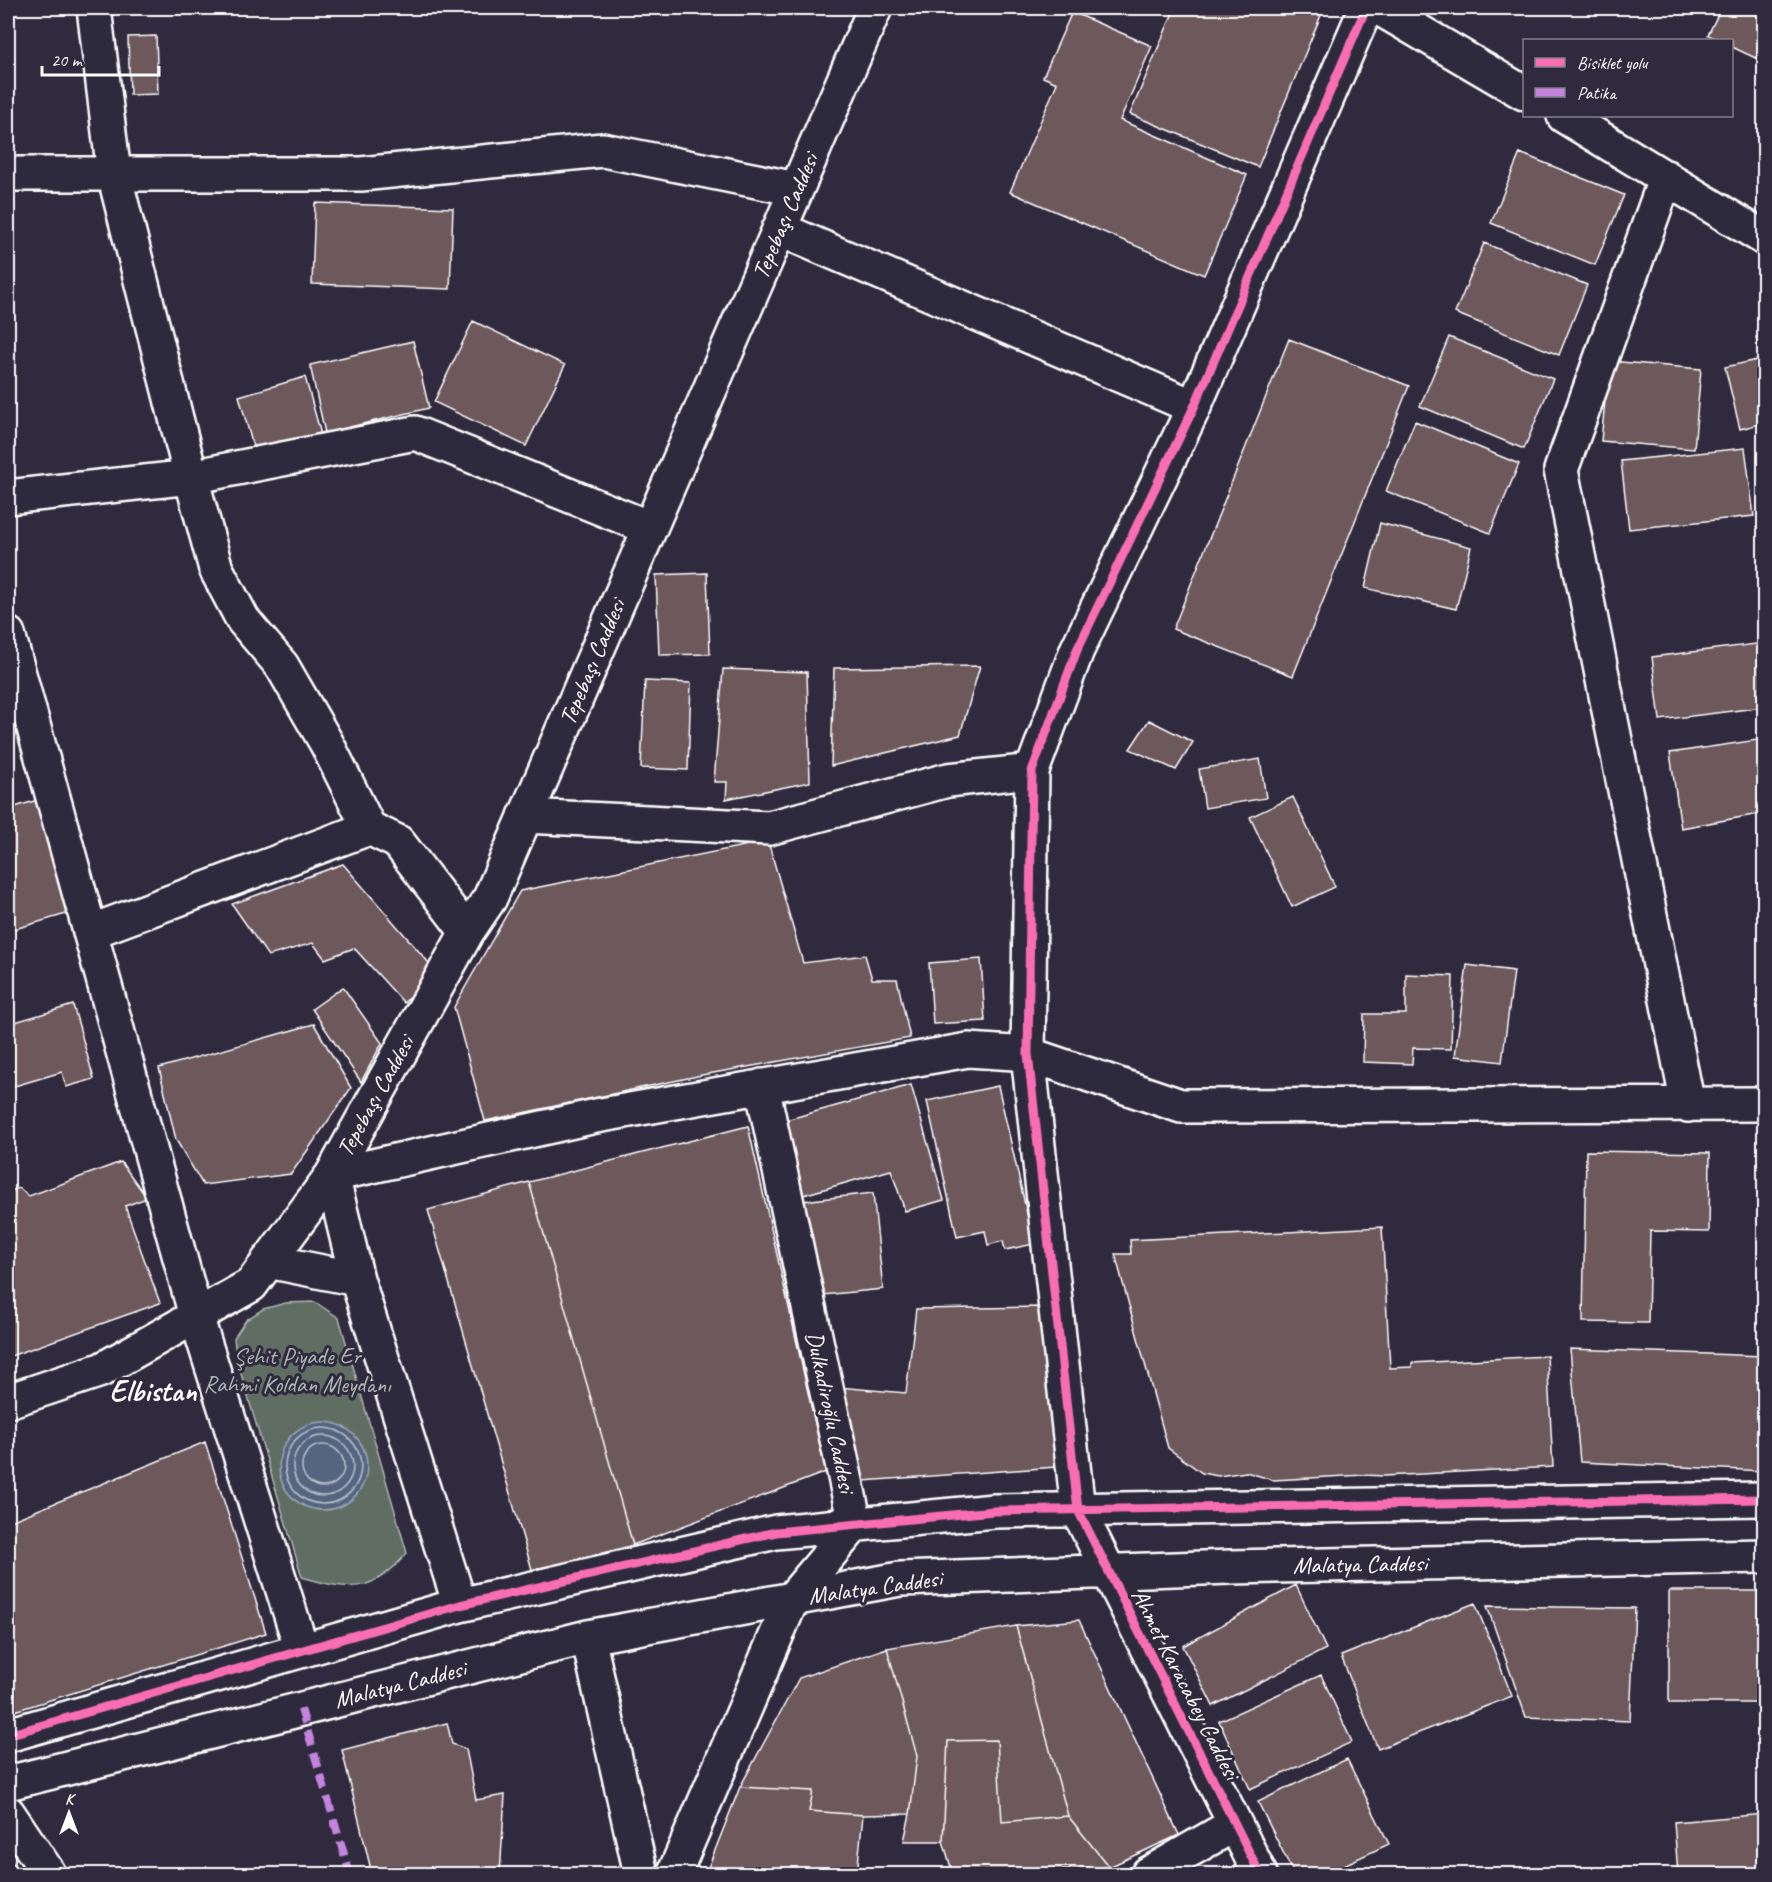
<svg xmlns="http://www.w3.org/2000/svg" width="1772" height="1882" font-family="Caveat,sans-serif">
<style>
.green{fill:#5e6d64;stroke:#aeb6b2;stroke-width:1.5}
.water{fill:#556580;stroke:#99a3b3;stroke-width:1.5}
.lines{fill:none;stroke-linecap:round;stroke-linejoin:round}
.shore{stroke:#bbc1cc;stroke-width:1.5}
.building{fill:#6d585b;stroke:#fff;stroke-width:1.5}
.minor-casing{stroke:#fff;stroke-width:38}
.minor{stroke:#2f2a3d;stroke-width:33}
.quiet{stroke:#c483df;stroke-width:8;stroke-dasharray:15 8;stroke-linecap:butt}
.cycleway-casing{stroke:#2f2a3d;stroke-width:13}
.cycleway{stroke:#f96db3;stroke-width:9}
.labels{text-anchor:middle;stroke-width:6;stroke-linejoin:round;paint-order:stroke}
.street-label{font-size:24px;fill:#fff;stroke:#2f2a3d}
.park-label{font-size:24px;fill:#aeb6b2;stroke:#2f2a3d}
.district-label{font-size:30px;font-weight:bold;fill:#fff;stroke:#2f2a3d}
</style>
<rect width="100%" height="100%" fill="#2f2a3d"/>
<filter id="ink" filterUnits="userSpaceOnUse"><feTurbulence type="fractalNoise" baseFrequency=".0167" numOctaves="2"/><feDisplacementMap in="SourceGraphic" scale="12" xChannelSelector="R" yChannelSelector="G"/><feConvolveMatrix kernelMatrix="1 2 1 2 8 2 1 2 1" color-interpolation-filters="sRGB"/></filter>
<g filter="url(#ink)">
<path class="green" d="M315,1302L339,1318L407,1553C373,1594 350,1591 302,1577L236,1357L234,1338L246,1320L263,1309L286,1303Z"/>
<path class="water" d="M279 1466a44 44 0 1 1 88 0a44 44 0 1 1-88 0Z"/>
<g class="lines">
<path class="shore" d="M285 1466a38 38 0 1 1 76 0a38 38 0 1 1-76 0Z
M293 1466a30 30 0 1 1 60 0a30 30 0 1 1-60 0Z
M302 1466a21 21 0 1 1 42 0a21 21 0 1 1-42 0Z"/>
</g>
<path class="building" d="M1175,8H1324L1258,167L1130,114Z
M1721,8H1764V62L1732,47V40H1719L1708,35Z
M1072,12L1152,46L1120,120L1247,175L1204,275L1010,192L1057,83L1043,77Z
M156,36L158,94L130,95L128,37Z
M1520,153L1624,195L1595,265L1491,223Z
M315,203L453,208L450,289L312,284Z
M1484,243L1587,285L1559,355L1455,313Z
M473,321L565,365L526,446L434,402Z
M1764,335V423L1740,429L1725,367L1762,359L1756,337Z
M1449,337L1553,379L1524,449L1420,406Z
M1289,339L1409,386L1293,676L1173,629Z
M413,341L429,408L325,433L310,365Z
M1609,361L1701,369L1694,449L1601,441Z
M305,377L322,438L256,457L239,396Z
M1415,421L1519,464L1490,533L1386,491Z
M1745,448L1754,516L1629,529L1621,461Z
M1380,523L1471,547L1456,609L1365,588Z
M707,573L710,654L659,655L656,575Z
M1764,643V707L1660,720L1652,657Z
M980,666L960,735L831,766L834,668Z
M723,669L807,672L810,782L726,799L727,782H714Z
M645,681L691,683L688,770L641,768Z
M1149,720L1193,742L1176,770L1130,749Z
M1764,739V813L1681,828L1670,753Z
M1260,759L1266,798L1205,808L1199,769Z
M1293,797L1335,887L1292,907L1250,817Z
M41,799L73,912L8,931V809Z
M768,841L803,963L865,955L872,979H897L910,1038L702,1075L485,1121L454,1007L520,891Z
M343,864L435,970L404,1003L354,948L325,959L313,943L268,956L232,904Z
M981,959L985,1021L933,1024L929,963Z
M1467,965L1514,971L1502,1062L1455,1056Z
M1406,974L1453,976L1451,1049L1413,1048L1412,1064L1363,1062L1364,1014H1406Z
M343,987L382,1043L361,1082L312,1009Z
M73,1005L94,1079L66,1087L62,1072L8,1088V1024Z
M314,1024L351,1088L291,1174L203,1185L176,1140L159,1068Z
M911,1085L944,1200L905,1211L891,1170L796,1197L775,1123Z
M998,1086L1034,1244L1005,1250L1003,1241L988,1245L985,1231L957,1237L927,1101Z
M748,1126L826,1472L633,1545L529,1182Z
M1586,1151L1710,1153L1709,1232L1650,1231L1648,1323L1583,1322Z
M121,1162L147,1198L125,1206L160,1303L8,1357V1192L19,1188L29,1196Z
M529,1182L633,1545L533,1573L428,1210Z
M873,1193L883,1289L813,1296L803,1201Z
M1382,1227L1390,1368L1412,1367V1363L1547,1356L1553,1467L1384,1476L1364,1475L1273,1480L1246,1472L1218,1476L1202,1473L1168,1448L1115,1254H1131L1130,1240Z
M1042,1307L1056,1467L863,1481L838,1387L906,1393L916,1309Z
M1570,1349L1764,1356V1471L1580,1462Z
M205,1442L266,1633L8,1713V1522Z
M1296,1585L1326,1649L1213,1706L1183,1646Z
M1669,1591H1764V1703H1669Z
M1475,1603L1512,1696L1378,1749L1341,1656Z
M1487,1606L1635,1608L1630,1721L1526,1717Z
M1079,1620L1179,1835L1109,1867L1068,1816L1016,1626Z
M1016,1626L1068,1816L1002,1822L997,1740L948,1741L943,1841H904L910,1814L917,1756L887,1648Z
M887,1648L917,1756L910,1814L863,1815L809,1811L813,1791L740,1787L799,1678Z
M1321,1675L1352,1742L1250,1789L1219,1721Z
M447,1723L452,1744L466,1749L476,1800L505,1795L500,1874H372L342,1750Z
M997,1740L1002,1822L1068,1816L1109,1867L1009,1874H953L943,1841L948,1741Z
M1347,1759L1389,1844L1325,1874H1294L1258,1802Z
M740,1787L813,1791L809,1811L863,1815L857,1874L706,1873Z
M1764,1814V1874H1678L1674,1822Z
M8,1855L20,1874H8Z"/>
<g class="lines">
<defs>
<path id="minor" d="M94,8L114,174L191,477L216,569L243,620L282,666L327,744L369,828
M1379,8L1524,93
M1564,116L1764,238
M8,174H361L603,150L796,189
M1666,177L1561,470L1688,1105
M779,229L1194,407
M8,497L191,477L415,433L650,528
M8,634L196,1316L302,1650
M525,816L769,828L948,780L1032,771
M90,932L369,828L398,842L467,932
M268,1261L357,1279L460,1605
M357,1279L332,1175L596,1116L968,1050L1028,1054L1181,1106L1764,1104
M8,1401L101,1370L251,1285L332,1175L467,932L490,898L875,8
M588,1637L641,1874
M8,1735L460,1605L776,1532L994,1511L1764,1499
M8,1783L588,1637L900,1579L1230,1567L1764,1556
M8,1813L49,1874
M674,1874L792,1599L855,1524L762,1086
M1148,1874L1235,1824
M1260,1874L1078,1510L1028,1054L1032,771L1077,650L1194,407L1366,8"/>
</defs>
<use href="#minor" class="minor-casing"/>
<use href="#minor" class="minor"/>
<path class="quiet" d="M301,1709L350,1874"/>
<defs>
<path id="cycleway" d="M8,1735L460,1605L776,1532L994,1511L1764,1499
M1260,1874L1078,1510L1028,1054L1032,771L1077,650L1194,407L1366,8"/>
</defs>
<use href="#cycleway" class="cycleway-casing"/>
<use href="#cycleway" class="cycleway"/>
</g>
</g>
<g class="labels">
<g class="street-label">
<text transform="translate(785 216) rotate(-67)" y="8">Tepebaşı Caddesi</text>
<text transform="translate(592 662) rotate(-67)" y="8">Tepebaşı Caddesi</text>
<text transform="translate(375 1096) rotate(-61)" y="8">Tepebaşı Caddesi</text>
<text transform="translate(831 1412) rotate(78)" y="8">Dulkadiroğlu Caddesi</text>
<text transform="translate(1360 1564) rotate(-1)" y="8">Malatya Caddesi</text>
<text transform="translate(875 1587) rotate(-8)" y="8">Malatya Caddesi</text>
<text transform="translate(400 1684) rotate(-14)" y="8">Malatya Caddesi</text>
<text transform="translate(1186 1684) rotate(63)" y="8">Ahmet Karacabey Caddesi</text>
</g>
<g class="park-label">
<text x="297" y="1364">Şehit Piyade Er<tspan x="297" dy="28">Rahmi Koldan Meydanı</tspan></text>
</g>
<g class="district-label">
<text x="153" y="1401">Elbistan</text>
</g>
</g>
<rect width="1772" height="1882" fill="none" stroke="#2f2a3d" stroke-width="30"/>
<rect x="15" y="15" width="1742" height="1852" fill="none" stroke="#fff" stroke-width="2" filter="url(#ink)"/>
<rect x="1523" y="39" width="210" height="78" fill="#2f2a3d" stroke="#827f8b" stroke-width="1.5"/>
<rect x="1535" y="58" width="30" height="9" fill="#f96db3" stroke="#827f8b" stroke-width="1.5"/>
<text x="1577" y="69" font-size="18" fill="#ffffff">Bisiklet yolu</text>
<rect x="1535" y="88" width="30" height="9" fill="#c483df" stroke="#827f8b" stroke-width="1.5"/>
<text x="1577" y="99" font-size="18" fill="#ffffff">Patika</text>
<g transform="translate(69 1813)" stroke="#2f2a3d" stroke-width="4.5" paint-order="stroke">
<path d="M0-4.5L10 22L0 15L-10 22Z" fill="#ffffff"/>
<text y="-9" font-size="16" font-weight="bold" text-anchor="middle" fill="#ffffff">K</text>
</g>
<path d="M42 66v9h117v-9" fill="none" stroke="#ffffff" stroke-width="3"/>
<text x="51" y="66" font-size="18" fill="#ffffff" stroke="#2f2a3d" stroke-width="4.5" paint-order="stroke">20 m</text>
</svg>
